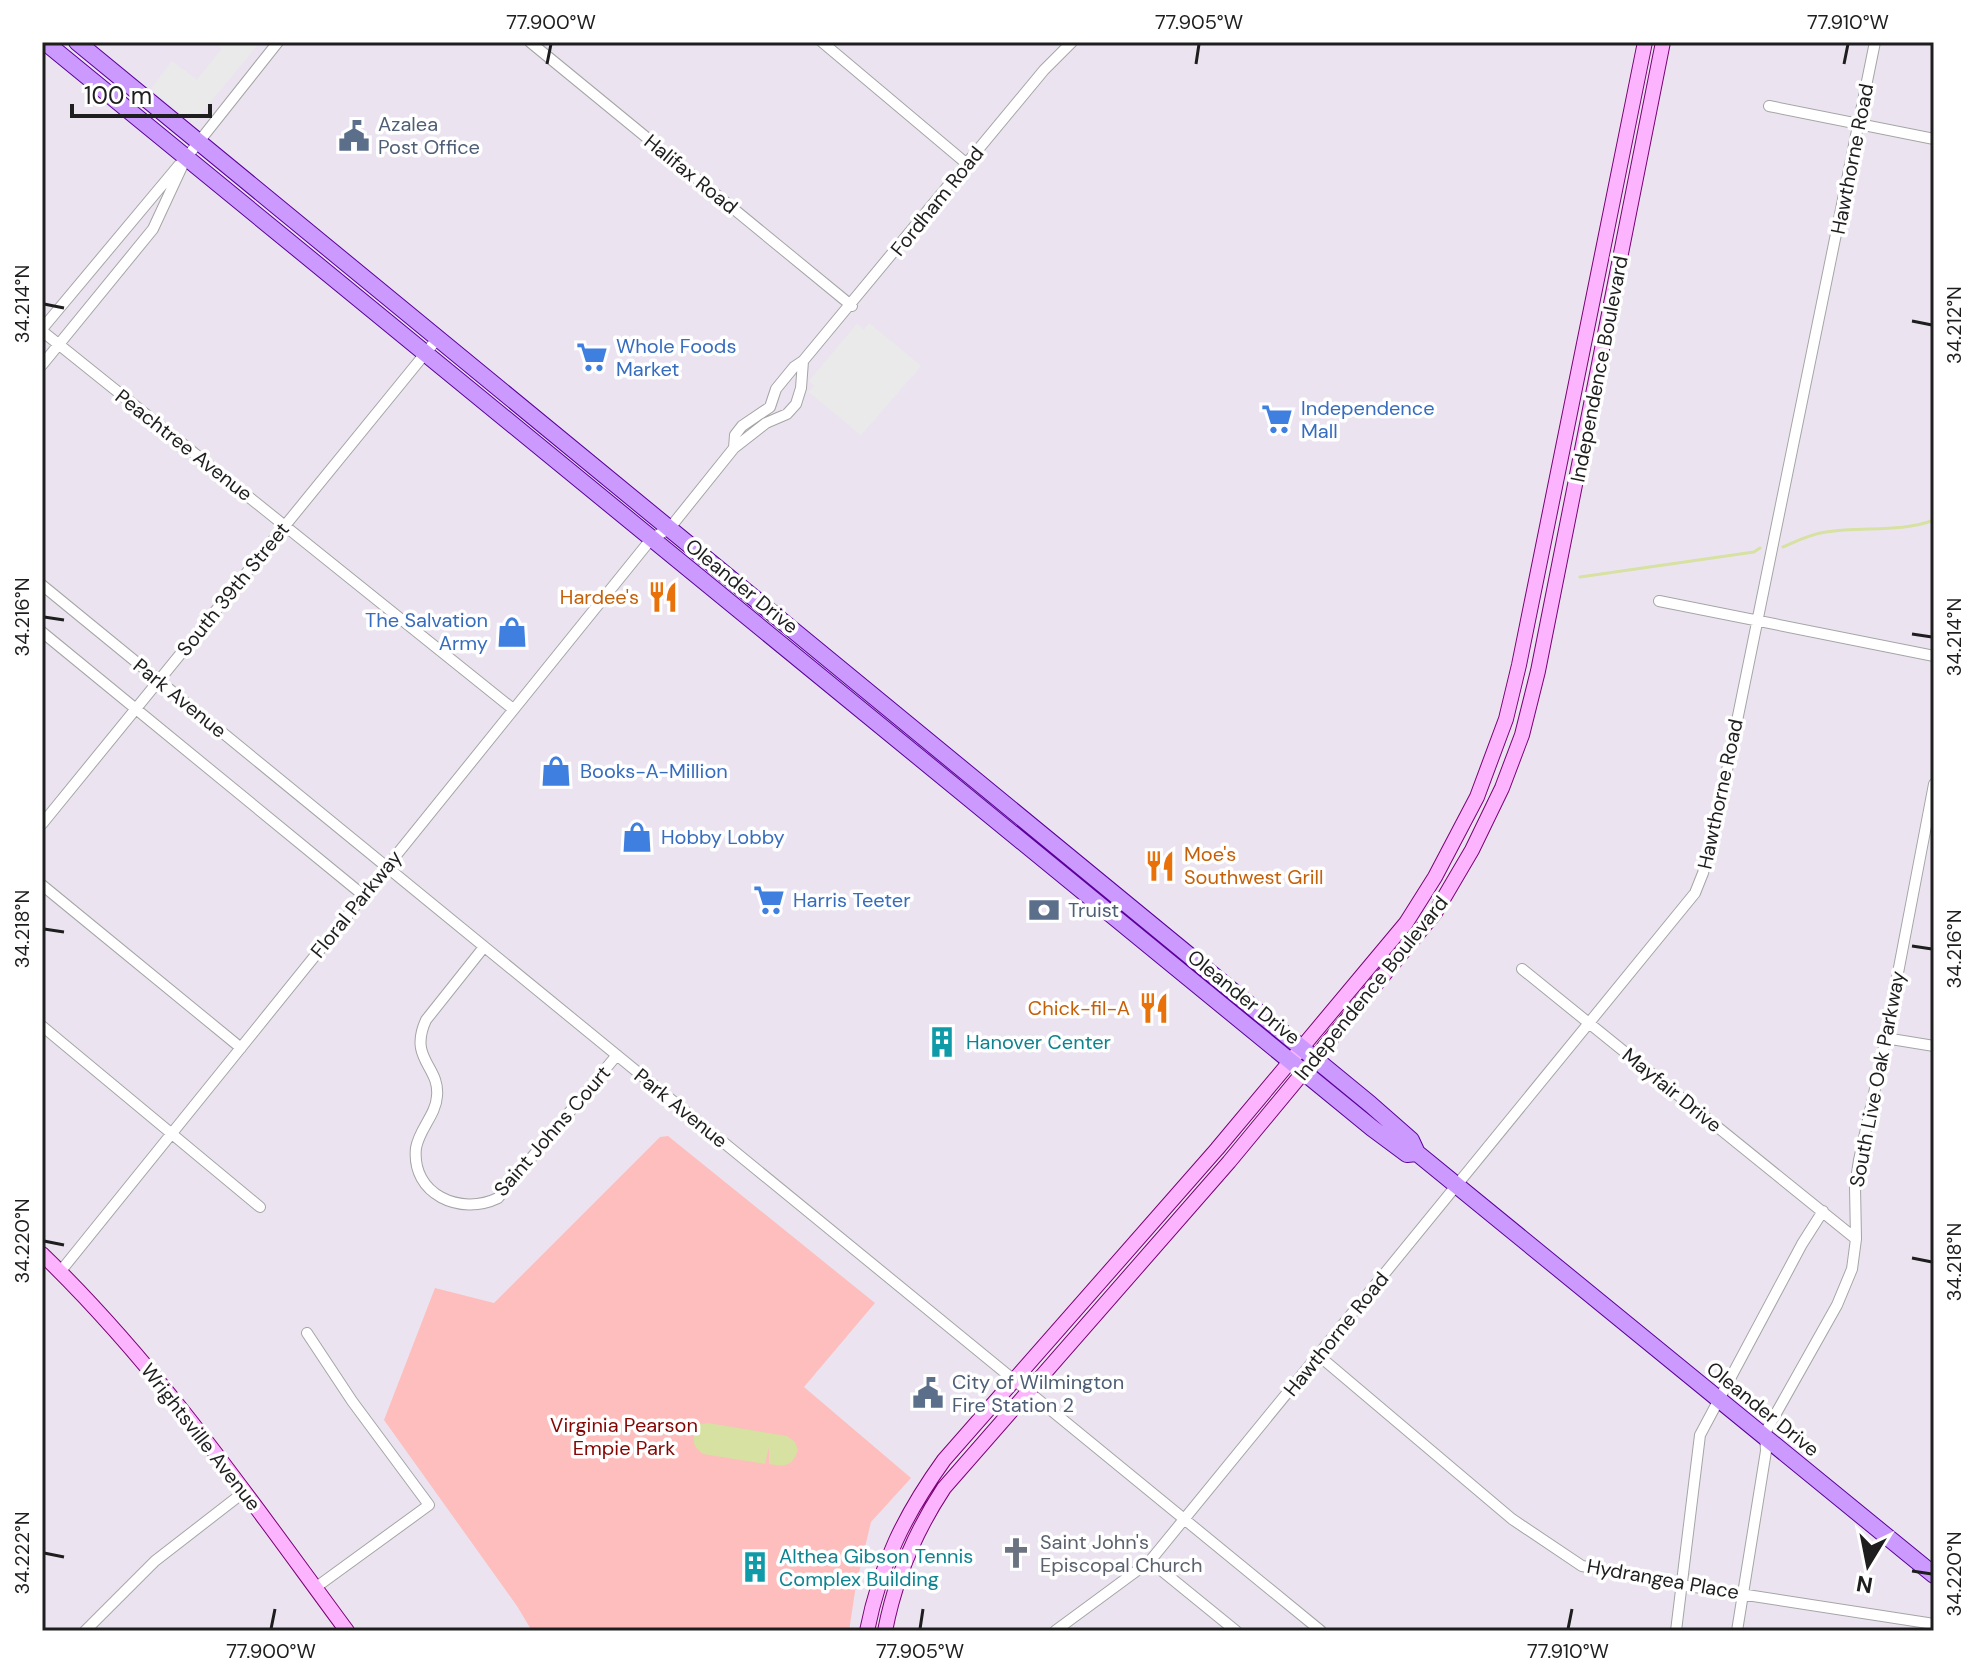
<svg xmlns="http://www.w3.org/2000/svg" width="1976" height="1673" font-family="'DM Sans',sans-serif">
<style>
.park{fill:#fdbebd}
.parking{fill:#eaeaea}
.water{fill:#d7e1a1}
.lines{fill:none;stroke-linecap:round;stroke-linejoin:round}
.stream{stroke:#d7e1a1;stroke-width:3}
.street-casing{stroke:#a5a5a5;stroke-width:12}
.secondary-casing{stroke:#7b0076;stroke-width:16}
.primary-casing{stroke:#5b0099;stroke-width:18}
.street{stroke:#fff;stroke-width:10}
.secondary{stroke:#fdb4fe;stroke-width:14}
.primary{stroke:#cc9aff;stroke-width:16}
.ticks{fill:none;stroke:#1e1e1e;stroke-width:3}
.labels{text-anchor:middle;stroke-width:7;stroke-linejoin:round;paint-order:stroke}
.service-label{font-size:20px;fill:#4e5e75;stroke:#fff;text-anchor:start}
.street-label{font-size:20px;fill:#1e1e1e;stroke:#fff}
.shop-label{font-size:20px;fill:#366cbe;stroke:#fff;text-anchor:start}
.food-label{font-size:20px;fill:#c56008;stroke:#fff;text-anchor:end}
.culture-label{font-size:20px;fill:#0d838f;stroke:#fff;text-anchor:start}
.park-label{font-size:20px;fill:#850503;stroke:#fff}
.worship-label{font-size:20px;fill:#5b616d;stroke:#fff;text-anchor:start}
.neatline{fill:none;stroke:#1e1e1e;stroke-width:3}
.ticks-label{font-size:20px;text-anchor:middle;fill:#1e1e1e}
</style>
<rect width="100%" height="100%" fill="#ebe4f0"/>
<path class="park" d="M668,1136L875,1303L804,1387L911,1478L871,1522L856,1585L849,1631H532L517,1606L384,1420L435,1288L494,1303L660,1137Z"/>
<path class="parking" d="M214,42H255L258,44L195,121L177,111L151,89L172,61L197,80L222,49Z
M869,323L921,366L861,435L809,392L814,386L809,381L857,324L864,330Z"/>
<path class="water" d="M708,1423L787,1436L795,1442L798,1450C792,1467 785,1467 769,1464V1447L765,1464L703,1454C690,1445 692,1435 700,1424Z"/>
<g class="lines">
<path class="stream" d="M1783,547C1797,541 1810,534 1826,532C1862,526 1900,533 1934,520
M1580,577L1754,552L1760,548"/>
<defs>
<path id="street" d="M530,42L852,306
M822,42L967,164
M1769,106L1934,139
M42,329L179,165
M42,331L513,709
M42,365L153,229L186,158L278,42
M734,448L735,435L742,426L770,407L776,389L794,367L803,361L1044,70L1072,42
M42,585L1321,1631
M1659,601L1934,656
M42,632L363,895
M42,824L437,339
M42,885L241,1048
M484,947L426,1020C408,1059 440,1066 437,1096C436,1115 419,1129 416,1148C411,1195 461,1216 498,1198L617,1055
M1522,969L1856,1239
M42,1026L260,1207
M1885,1038L1934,1046
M60,1272L652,538L669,529L734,448L766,423L787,414L796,404L801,388L803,361
M307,1333L352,1401L429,1505L315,1588
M1318,1355L1512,1519L1582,1566L1682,1585L1934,1624
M1150,1561L1236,1631
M85,1631L155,1561L244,1492
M1055,1631L1150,1561L1695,893L1703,873L1726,775L1875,42
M1676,1631L1700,1435L1802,1244L1823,1211
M1737,1631L1766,1451L1765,1433L1837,1305L1852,1269L1856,1239L1855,1187L1859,1160L1881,1062L1934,784"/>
<path id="secondary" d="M42,1254C159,1367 251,1501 347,1631
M867,1631C880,1565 905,1514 944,1460L1217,1149L1406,923L1435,877L1477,797L1506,719L1519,665L1645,42
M885,1631C895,1579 915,1532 944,1488L1229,1162L1435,913L1472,850L1502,788L1522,735L1538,671L1663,42"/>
<path id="primary" d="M45,42L1372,1128L1407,1154L1417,1153
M77,42L1370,1104L1411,1140L1417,1153L1934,1575"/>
</defs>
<use href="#street" class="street-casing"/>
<use href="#secondary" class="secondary-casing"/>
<use href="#primary" class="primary-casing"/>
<use href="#street" class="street"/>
<use href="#secondary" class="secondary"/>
<use href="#primary" class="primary"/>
</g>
<path class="ticks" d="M547,64L551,44M1196,64L1199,44M1844,64L1848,44M44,304L64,308M1912,321L1932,325M44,617L64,620M1912,634L1932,637M44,929L64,932M1912,946L1932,949M44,1241L64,1245M1912,1258L1932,1262M44,1553L64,1557M1912,1571L1932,1574M271,1629L275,1609M920,1629L923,1609M1568,1629L1572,1609"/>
<defs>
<symbol id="civic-bare" viewBox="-9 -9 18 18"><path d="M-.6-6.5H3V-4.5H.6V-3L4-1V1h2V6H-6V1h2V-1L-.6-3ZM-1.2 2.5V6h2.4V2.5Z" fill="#5c6f8a" stroke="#fff" stroke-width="2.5" paint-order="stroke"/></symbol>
<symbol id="supermarket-bare" viewBox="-9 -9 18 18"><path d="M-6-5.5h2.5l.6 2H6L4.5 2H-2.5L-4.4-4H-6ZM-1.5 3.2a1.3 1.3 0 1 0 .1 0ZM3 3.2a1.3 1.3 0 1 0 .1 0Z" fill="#3f7fe0" stroke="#fff" stroke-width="2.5" paint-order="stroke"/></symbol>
<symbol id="restaurant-bare" viewBox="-9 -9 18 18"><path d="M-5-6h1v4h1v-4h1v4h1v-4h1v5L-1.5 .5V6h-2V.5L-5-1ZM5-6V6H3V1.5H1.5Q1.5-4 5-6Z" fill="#e8710a" stroke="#fff" stroke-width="2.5" paint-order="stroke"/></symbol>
<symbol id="shop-bare" viewBox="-9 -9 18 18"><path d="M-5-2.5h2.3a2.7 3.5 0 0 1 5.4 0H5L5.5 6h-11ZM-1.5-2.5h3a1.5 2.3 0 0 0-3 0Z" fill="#3f7fe0" stroke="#fff" stroke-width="2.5" paint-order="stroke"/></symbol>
<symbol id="bank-bare" viewBox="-9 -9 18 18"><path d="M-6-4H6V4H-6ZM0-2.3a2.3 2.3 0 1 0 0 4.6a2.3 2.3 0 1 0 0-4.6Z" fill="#5c6f8a" stroke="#fff" stroke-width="2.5" paint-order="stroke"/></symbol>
<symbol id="building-bare" viewBox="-9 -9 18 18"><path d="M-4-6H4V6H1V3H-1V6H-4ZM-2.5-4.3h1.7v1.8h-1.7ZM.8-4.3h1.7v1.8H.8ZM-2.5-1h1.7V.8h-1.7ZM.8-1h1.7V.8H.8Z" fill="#0f9aa8" stroke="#fff" stroke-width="2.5" paint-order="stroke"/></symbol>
<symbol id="church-bare" viewBox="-9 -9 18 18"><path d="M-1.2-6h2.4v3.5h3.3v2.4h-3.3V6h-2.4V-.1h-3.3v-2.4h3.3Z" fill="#6b7280" stroke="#fff" stroke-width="2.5" paint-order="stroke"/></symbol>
</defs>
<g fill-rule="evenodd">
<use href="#civic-bare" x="332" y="114" width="44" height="44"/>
<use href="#supermarket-bare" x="570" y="335" width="44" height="44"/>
<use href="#supermarket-bare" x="1255" y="397" width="44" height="44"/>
<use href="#restaurant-bare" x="641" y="575" width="44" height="44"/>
<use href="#shop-bare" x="490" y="610" width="44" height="44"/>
<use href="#shop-bare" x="534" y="749" width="44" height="44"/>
<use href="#shop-bare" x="615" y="815" width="44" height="44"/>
<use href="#restaurant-bare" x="1138" y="844" width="44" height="44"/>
<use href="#supermarket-bare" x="747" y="878" width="44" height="44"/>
<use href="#bank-bare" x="1022" y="888" width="44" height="44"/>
<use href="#restaurant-bare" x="1132" y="986" width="44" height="44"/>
<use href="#building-bare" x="920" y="1020" width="44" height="44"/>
<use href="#civic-bare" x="906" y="1371" width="44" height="44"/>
<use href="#church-bare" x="994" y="1531" width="44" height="44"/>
<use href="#building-bare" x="733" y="1545" width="44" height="44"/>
</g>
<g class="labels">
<g class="service-label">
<text x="378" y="131">Azalea<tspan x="378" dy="23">Post Office</tspan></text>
<text x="1068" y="917">Truist</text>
<text x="952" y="1389">City of Wilmington<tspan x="952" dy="23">Fire Station 2</tspan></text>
</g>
<g class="street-label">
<text transform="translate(1852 159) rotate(-79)" y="7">Hawthorne Road</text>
<text transform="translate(691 174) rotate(39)" y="7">Halifax Road</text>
<text transform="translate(937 201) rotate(-51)" y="7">Fordham Road</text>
<text transform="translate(1599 369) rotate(-79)" y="7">Independence Boulevard</text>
<text transform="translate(184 445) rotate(38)" y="7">Peachtree Avenue</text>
<text transform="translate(742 586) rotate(39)" y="7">Oleander Drive</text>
<text transform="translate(233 589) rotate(-51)" y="7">South 39th Street</text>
<text transform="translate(180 698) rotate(39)" y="7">Park Avenue</text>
<text transform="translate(1720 794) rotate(-78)" y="7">Hawthorne Road</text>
<text transform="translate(356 904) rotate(-51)" y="7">Floral Parkway</text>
<text transform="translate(1371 988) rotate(-51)" y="7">Independence Boulevard</text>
<text transform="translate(1244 997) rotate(39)" y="7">Oleander Drive</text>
<text transform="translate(1877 1079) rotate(-79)" y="7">South Live Oak Parkway</text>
<text transform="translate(1672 1090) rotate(39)" y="7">Mayfair Drive</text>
<text transform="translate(681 1108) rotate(39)" y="7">Park Avenue</text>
<text transform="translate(552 1131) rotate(-49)" y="7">Saint Johns Court</text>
<text transform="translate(1336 1334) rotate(-51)" y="7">Hawthorne Road</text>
<text transform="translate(1763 1409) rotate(39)" y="7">Oleander Drive</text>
<text transform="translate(201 1437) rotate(52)" y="7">Wrightsville Avenue</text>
<text transform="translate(1663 1579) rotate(10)" y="7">Hydrangea Place</text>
</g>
<g class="shop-label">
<text x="616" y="353">Whole Foods<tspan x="616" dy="23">Market</tspan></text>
<text x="1301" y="415">Independence<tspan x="1301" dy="23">Mall</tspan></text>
<text x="488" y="627" text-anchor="end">The Salvation<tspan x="488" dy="23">Army</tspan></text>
<text x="580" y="778">Books-A-Million</text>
<text x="661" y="844">Hobby Lobby</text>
<text x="793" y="907">Harris Teeter</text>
</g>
<g class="food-label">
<text x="639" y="604">Hardee's</text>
<text x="1184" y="861" text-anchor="start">Moe's<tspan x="1184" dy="23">Southwest Grill</tspan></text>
<text x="1130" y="1015">Chick-fil-A</text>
</g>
<g class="culture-label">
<text x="966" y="1049">Hanover Center</text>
<text x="779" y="1563">Althea Gibson Tennis<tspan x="779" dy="23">Complex Building</tspan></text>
</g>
<g class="park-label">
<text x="624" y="1432">Virginia Pearson<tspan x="624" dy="23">Empie Park</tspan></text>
</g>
<g class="worship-label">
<text x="1040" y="1549">Saint John's<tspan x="1040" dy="23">Episcopal Church</tspan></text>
</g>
</g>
<rect width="1976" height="1673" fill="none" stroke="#ffffff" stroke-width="88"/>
<g transform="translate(1868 1565) rotate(190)" stroke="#ffffff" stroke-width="6" paint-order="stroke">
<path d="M0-6L14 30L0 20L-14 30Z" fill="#1e1e1e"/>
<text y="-12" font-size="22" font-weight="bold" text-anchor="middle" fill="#1e1e1e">N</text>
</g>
<path d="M72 104v12h138v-12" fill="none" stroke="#1e1e1e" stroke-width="4"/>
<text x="84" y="104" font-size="24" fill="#1e1e1e" stroke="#ffffff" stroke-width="6" paint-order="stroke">100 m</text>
<rect x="44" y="44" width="1888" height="1585" class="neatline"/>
<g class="ticks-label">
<text x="551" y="29">77.900°W</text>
<text x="1199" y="29">77.905°W</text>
<text x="1848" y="29">77.910°W</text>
<text transform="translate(22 304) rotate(-90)" y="7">34.214°N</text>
<text transform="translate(1954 325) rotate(-90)" y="7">34.212°N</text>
<text transform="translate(22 617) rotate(-90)" y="7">34.216°N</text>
<text transform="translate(1954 637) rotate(-90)" y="7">34.214°N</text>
<text transform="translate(22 929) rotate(-90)" y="7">34.218°N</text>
<text transform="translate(1954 949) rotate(-90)" y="7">34.216°N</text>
<text transform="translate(22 1241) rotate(-90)" y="7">34.220°N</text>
<text transform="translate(1954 1262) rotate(-90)" y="7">34.218°N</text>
<text transform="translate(22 1553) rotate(-90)" y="7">34.222°N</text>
<text transform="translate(1954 1574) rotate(-90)" y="7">34.220°N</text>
<text x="271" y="1658">77.900°W</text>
<text x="920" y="1658">77.905°W</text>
<text x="1568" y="1658">77.910°W</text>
</g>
</svg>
